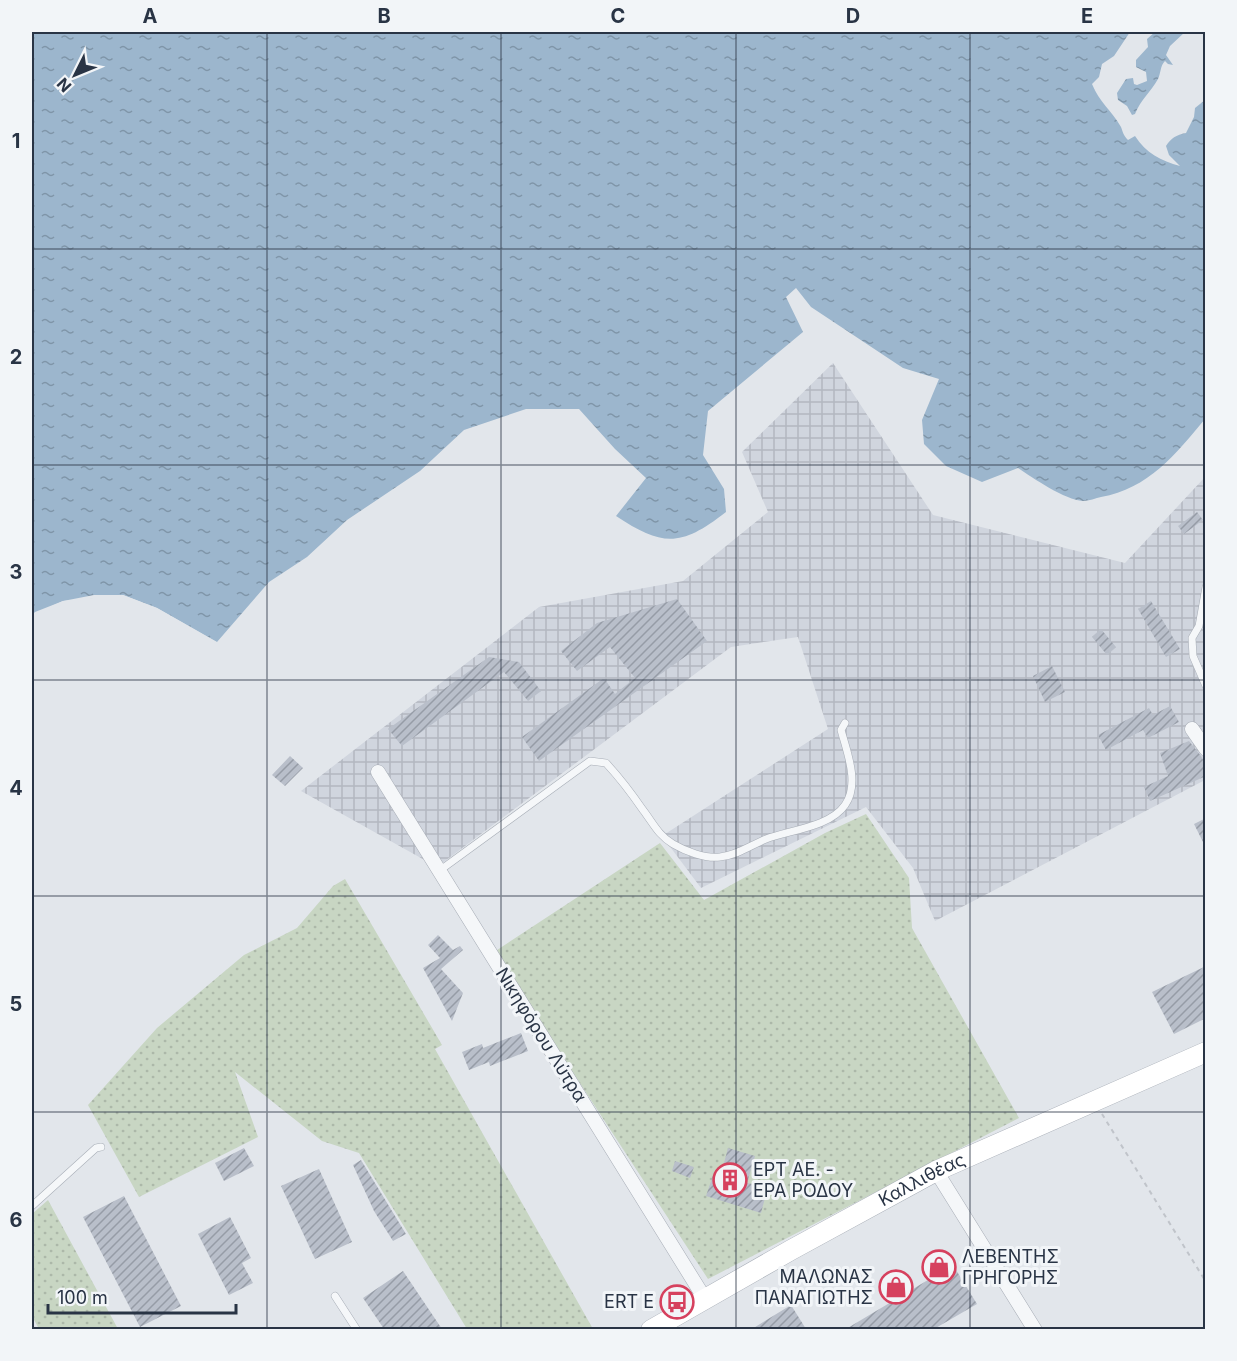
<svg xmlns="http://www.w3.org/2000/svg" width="1237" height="1361" font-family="Inter,sans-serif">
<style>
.industrial{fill:url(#industrial-grid)}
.grass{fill:url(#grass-dots)}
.water{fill:url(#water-ripples)}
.pier{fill:#e2e6eb}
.building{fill:url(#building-hatch)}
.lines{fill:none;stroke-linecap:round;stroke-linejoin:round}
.lane-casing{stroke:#a7adb6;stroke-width:8}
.street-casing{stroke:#a7adb6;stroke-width:15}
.secondary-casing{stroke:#a7adb6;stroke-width:21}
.path{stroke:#c0c4ca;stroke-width:2;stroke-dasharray:4.5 4.5;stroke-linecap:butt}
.lane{stroke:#f5f7f9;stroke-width:7}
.street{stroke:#f5f7f9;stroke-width:14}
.secondary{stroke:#fff;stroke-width:20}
.grid{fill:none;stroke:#293445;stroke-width:1.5;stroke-opacity:0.55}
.labels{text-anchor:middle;stroke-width:6;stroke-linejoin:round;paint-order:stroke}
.street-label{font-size:18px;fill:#293445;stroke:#f2f5f8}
.poi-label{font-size:18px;fill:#293445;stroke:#f2f5f8;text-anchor:start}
.neatline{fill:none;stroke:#293445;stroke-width:2}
.grid-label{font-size:20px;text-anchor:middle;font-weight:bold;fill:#293445}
</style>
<defs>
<pattern id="industrial-grid" width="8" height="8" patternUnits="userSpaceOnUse" patternTransform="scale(1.5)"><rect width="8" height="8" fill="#d0d5de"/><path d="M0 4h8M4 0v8" fill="none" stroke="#b3b7c0"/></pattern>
<pattern id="grass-dots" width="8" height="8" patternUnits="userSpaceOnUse" patternTransform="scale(1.5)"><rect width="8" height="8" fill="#c8d6c3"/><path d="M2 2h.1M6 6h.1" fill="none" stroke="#acb8a9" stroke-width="1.8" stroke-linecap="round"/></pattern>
<pattern id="water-ripples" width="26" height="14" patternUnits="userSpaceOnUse" patternTransform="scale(1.5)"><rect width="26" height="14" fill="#9cb6cd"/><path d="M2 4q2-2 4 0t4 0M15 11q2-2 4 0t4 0" fill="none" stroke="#7f95a8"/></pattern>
<pattern id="building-hatch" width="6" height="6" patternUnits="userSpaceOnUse" patternTransform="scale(1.5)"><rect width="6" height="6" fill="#b9bfca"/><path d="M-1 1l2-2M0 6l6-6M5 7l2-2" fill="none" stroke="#969ca6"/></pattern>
</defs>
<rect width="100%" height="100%" fill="#e2e6eb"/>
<path class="industrial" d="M833,363L933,515L1125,563L1205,477V780L935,921L913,868L866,807L701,888L662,836L828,729L798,637L731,647L437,867L301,791L539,607L683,581L768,512L742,452Z"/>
<path class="grass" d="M866,814L909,878L912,928L1019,1118L708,1279L494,952L660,843L704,900L825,833Z
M345,879L442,1045L435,1049L593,1329H467L359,1153L322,1141L235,1072L258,1137L139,1197L88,1105L157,1028L244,955L297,928L333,886Z
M48,1200L118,1329H39L32,1316V1214Z"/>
<path class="water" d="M32,32H1130L1114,56L1102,64L1099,77L1092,84C1099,102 1112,111 1121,127C1123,132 1123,135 1128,140L1135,136C1146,153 1161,161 1180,166L1169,155L1166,146C1171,138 1176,135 1186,133L1194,117L1195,108L1205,100V419C1176,454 1148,489 1101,497C1096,498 1089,501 1083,501C1065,500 1033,478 1018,468L982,482L946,466L924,444L922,420L939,379L903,368L811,307L796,288L786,297L803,332L708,411L703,455L724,489L726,512C681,547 663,547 616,516L646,478L615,449L579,409H526L464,430L420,471L347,520L307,557L269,582L217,642L157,608L123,595L63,601L32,615Z
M1155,32H1185L1170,46L1166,55L1173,65L1168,64L1165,61C1160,66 1161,73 1158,79C1151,92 1141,99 1135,114L1132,115L1127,106L1118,100L1117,93L1126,79L1133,78L1134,84L1137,85L1147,81L1146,72L1136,67V60L1148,47L1147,39Z"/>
<path class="pier" d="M94,595H123L157,608L220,644L216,645L155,611L122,598H95L64,604L32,618V615L35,612L63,601Z"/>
<path class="building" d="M1197,512L1203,520L1184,534L1178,526Z
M677,599L707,641L539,761L522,737L604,678L615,694L635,678L610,647L577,671L561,651L597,623Z
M1151,601L1180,649L1166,657L1138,609Z
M1101,629L1116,647L1107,655L1092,637Z
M489,657L519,662L541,691L528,701L504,672L402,746L388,729Z
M1052,666L1065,692L1045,702L1033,676Z
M1170,706L1179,722L1148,738L1143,730L1106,750L1098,735L1149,708L1153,715Z
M1189,741L1201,756L1206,766V776L1150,801L1144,787L1168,776L1160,753Z
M290,756L303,768L285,786L272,775Z
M1206,818V848L1194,824Z
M438,935L453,950L460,946L463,950L441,969L463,993L452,1021L423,968L440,958L428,945Z
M1206,966V1018L1174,1034L1152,992Z
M521,1033L528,1051L490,1066L489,1062L469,1070L462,1052L482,1044L483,1048Z
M244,1148L254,1166L224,1181L215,1163Z
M728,1148L755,1156L747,1183L760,1185L759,1192L766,1194L761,1213L706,1196L714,1172L721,1174Z
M361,1160L406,1234L393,1241L374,1211L353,1165Z
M675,1161L694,1167L690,1178L672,1171Z
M319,1169L352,1242L315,1259L281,1186Z
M124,1196L181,1306L140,1327L83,1217Z
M230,1217L251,1258L242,1263L253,1283L229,1295L198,1234Z
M953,1265L977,1304L934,1329H846Z
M403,1271L442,1329H384L363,1298Z
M791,1305L806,1329H752Z"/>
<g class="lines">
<defs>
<path id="lane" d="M1206,587L1199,626L1192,638L1193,656L1206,686
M439,871L590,761L606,763C620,778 632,794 643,810C653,823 658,835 673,844C685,851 705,859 720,857C738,855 751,845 766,839C790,830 830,827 845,805C860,784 847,752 841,730L845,723
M32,1206L96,1148L101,1147
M335,1296L357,1330"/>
<path id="street" d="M1192,729L1206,749
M378,772L705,1299
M936,1171L1035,1330"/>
<g id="secondary">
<path id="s1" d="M651,1330L791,1250L936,1171L1206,1052"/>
</g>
</defs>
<use href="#lane" class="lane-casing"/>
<use href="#street" class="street-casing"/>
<use href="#secondary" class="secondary-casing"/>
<path class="path" d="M1102,1114L1206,1282"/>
<use href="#lane" class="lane"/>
<use href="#street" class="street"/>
<use href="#secondary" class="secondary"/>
</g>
<path class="grid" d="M267,32V1330M501,32V1330M736,32V1330M970,32V1330M32,249H1206M32,465H1206M32,680H1206M32,896H1206M32,1112H1206"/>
<defs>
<symbol id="building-ring" viewBox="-11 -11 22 22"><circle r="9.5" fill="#f2f5f8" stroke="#d6415e" stroke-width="1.5"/><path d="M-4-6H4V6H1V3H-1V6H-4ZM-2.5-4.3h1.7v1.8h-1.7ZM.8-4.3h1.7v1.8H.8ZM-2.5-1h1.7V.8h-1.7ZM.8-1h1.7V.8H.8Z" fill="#d6415e"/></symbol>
<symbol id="shop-ring" viewBox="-11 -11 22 22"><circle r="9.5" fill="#f2f5f8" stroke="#d6415e" stroke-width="1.5"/><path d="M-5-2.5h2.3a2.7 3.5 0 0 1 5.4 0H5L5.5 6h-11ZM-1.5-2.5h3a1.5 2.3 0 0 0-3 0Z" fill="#d6415e"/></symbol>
<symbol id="bus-ring" viewBox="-11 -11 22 22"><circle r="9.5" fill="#f2f5f8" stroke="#d6415e" stroke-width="1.5"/><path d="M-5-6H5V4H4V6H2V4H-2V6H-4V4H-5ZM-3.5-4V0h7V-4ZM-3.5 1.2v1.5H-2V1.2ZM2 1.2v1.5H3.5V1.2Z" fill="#d6415e"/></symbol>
</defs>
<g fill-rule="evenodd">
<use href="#building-ring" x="711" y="1161" width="38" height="38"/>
<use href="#shop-ring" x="920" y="1248" width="38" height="38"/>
<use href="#shop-ring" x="877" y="1268" width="38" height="38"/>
<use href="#bus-ring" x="658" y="1283" width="38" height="38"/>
</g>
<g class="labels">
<g class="street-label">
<text transform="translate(541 1035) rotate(58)" y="6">Νικηφόρου Λύτρα</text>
<text dy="6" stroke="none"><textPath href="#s1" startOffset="310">Καλλιθέας</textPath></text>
</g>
<g class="poi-label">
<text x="753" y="1176">ΕΡΤ ΑΕ. -<tspan x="753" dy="21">ΕΡΑ ΡΟΔΟΥ</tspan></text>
<text x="962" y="1263">ΛΕΒΕΝΤΗΣ<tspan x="962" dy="21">ΓΡΗΓΟΡΗΣ</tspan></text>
<text x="873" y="1283" text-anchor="end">ΜΑΛΩΝΑΣ<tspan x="873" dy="21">ΠΑΝΑΓΙΩΤΗΣ</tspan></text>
<text x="654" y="1308" text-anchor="end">ERT E</text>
</g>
</g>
<rect width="1237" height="1361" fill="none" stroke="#f2f5f8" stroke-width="66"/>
<g transform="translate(75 75) rotate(227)" stroke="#f2f5f8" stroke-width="4.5" paint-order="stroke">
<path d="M0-4.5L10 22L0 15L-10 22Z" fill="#293445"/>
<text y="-9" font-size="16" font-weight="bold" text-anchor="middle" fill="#293445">N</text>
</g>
<path d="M48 1304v9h188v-9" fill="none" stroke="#293445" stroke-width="3"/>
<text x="57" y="1304" font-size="18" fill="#293445" stroke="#f2f5f8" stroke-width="4.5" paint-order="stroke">100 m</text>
<rect x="33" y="33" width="1171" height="1295" class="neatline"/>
<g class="grid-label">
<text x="150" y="23">A</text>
<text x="384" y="23">B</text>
<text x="618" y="23">C</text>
<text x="853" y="23">D</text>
<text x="1087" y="23">E</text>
<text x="16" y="148">1</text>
<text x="16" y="364">2</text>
<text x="16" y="579">3</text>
<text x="16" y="795">4</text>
<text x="16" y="1011">5</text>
<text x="16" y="1227">6</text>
</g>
</svg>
